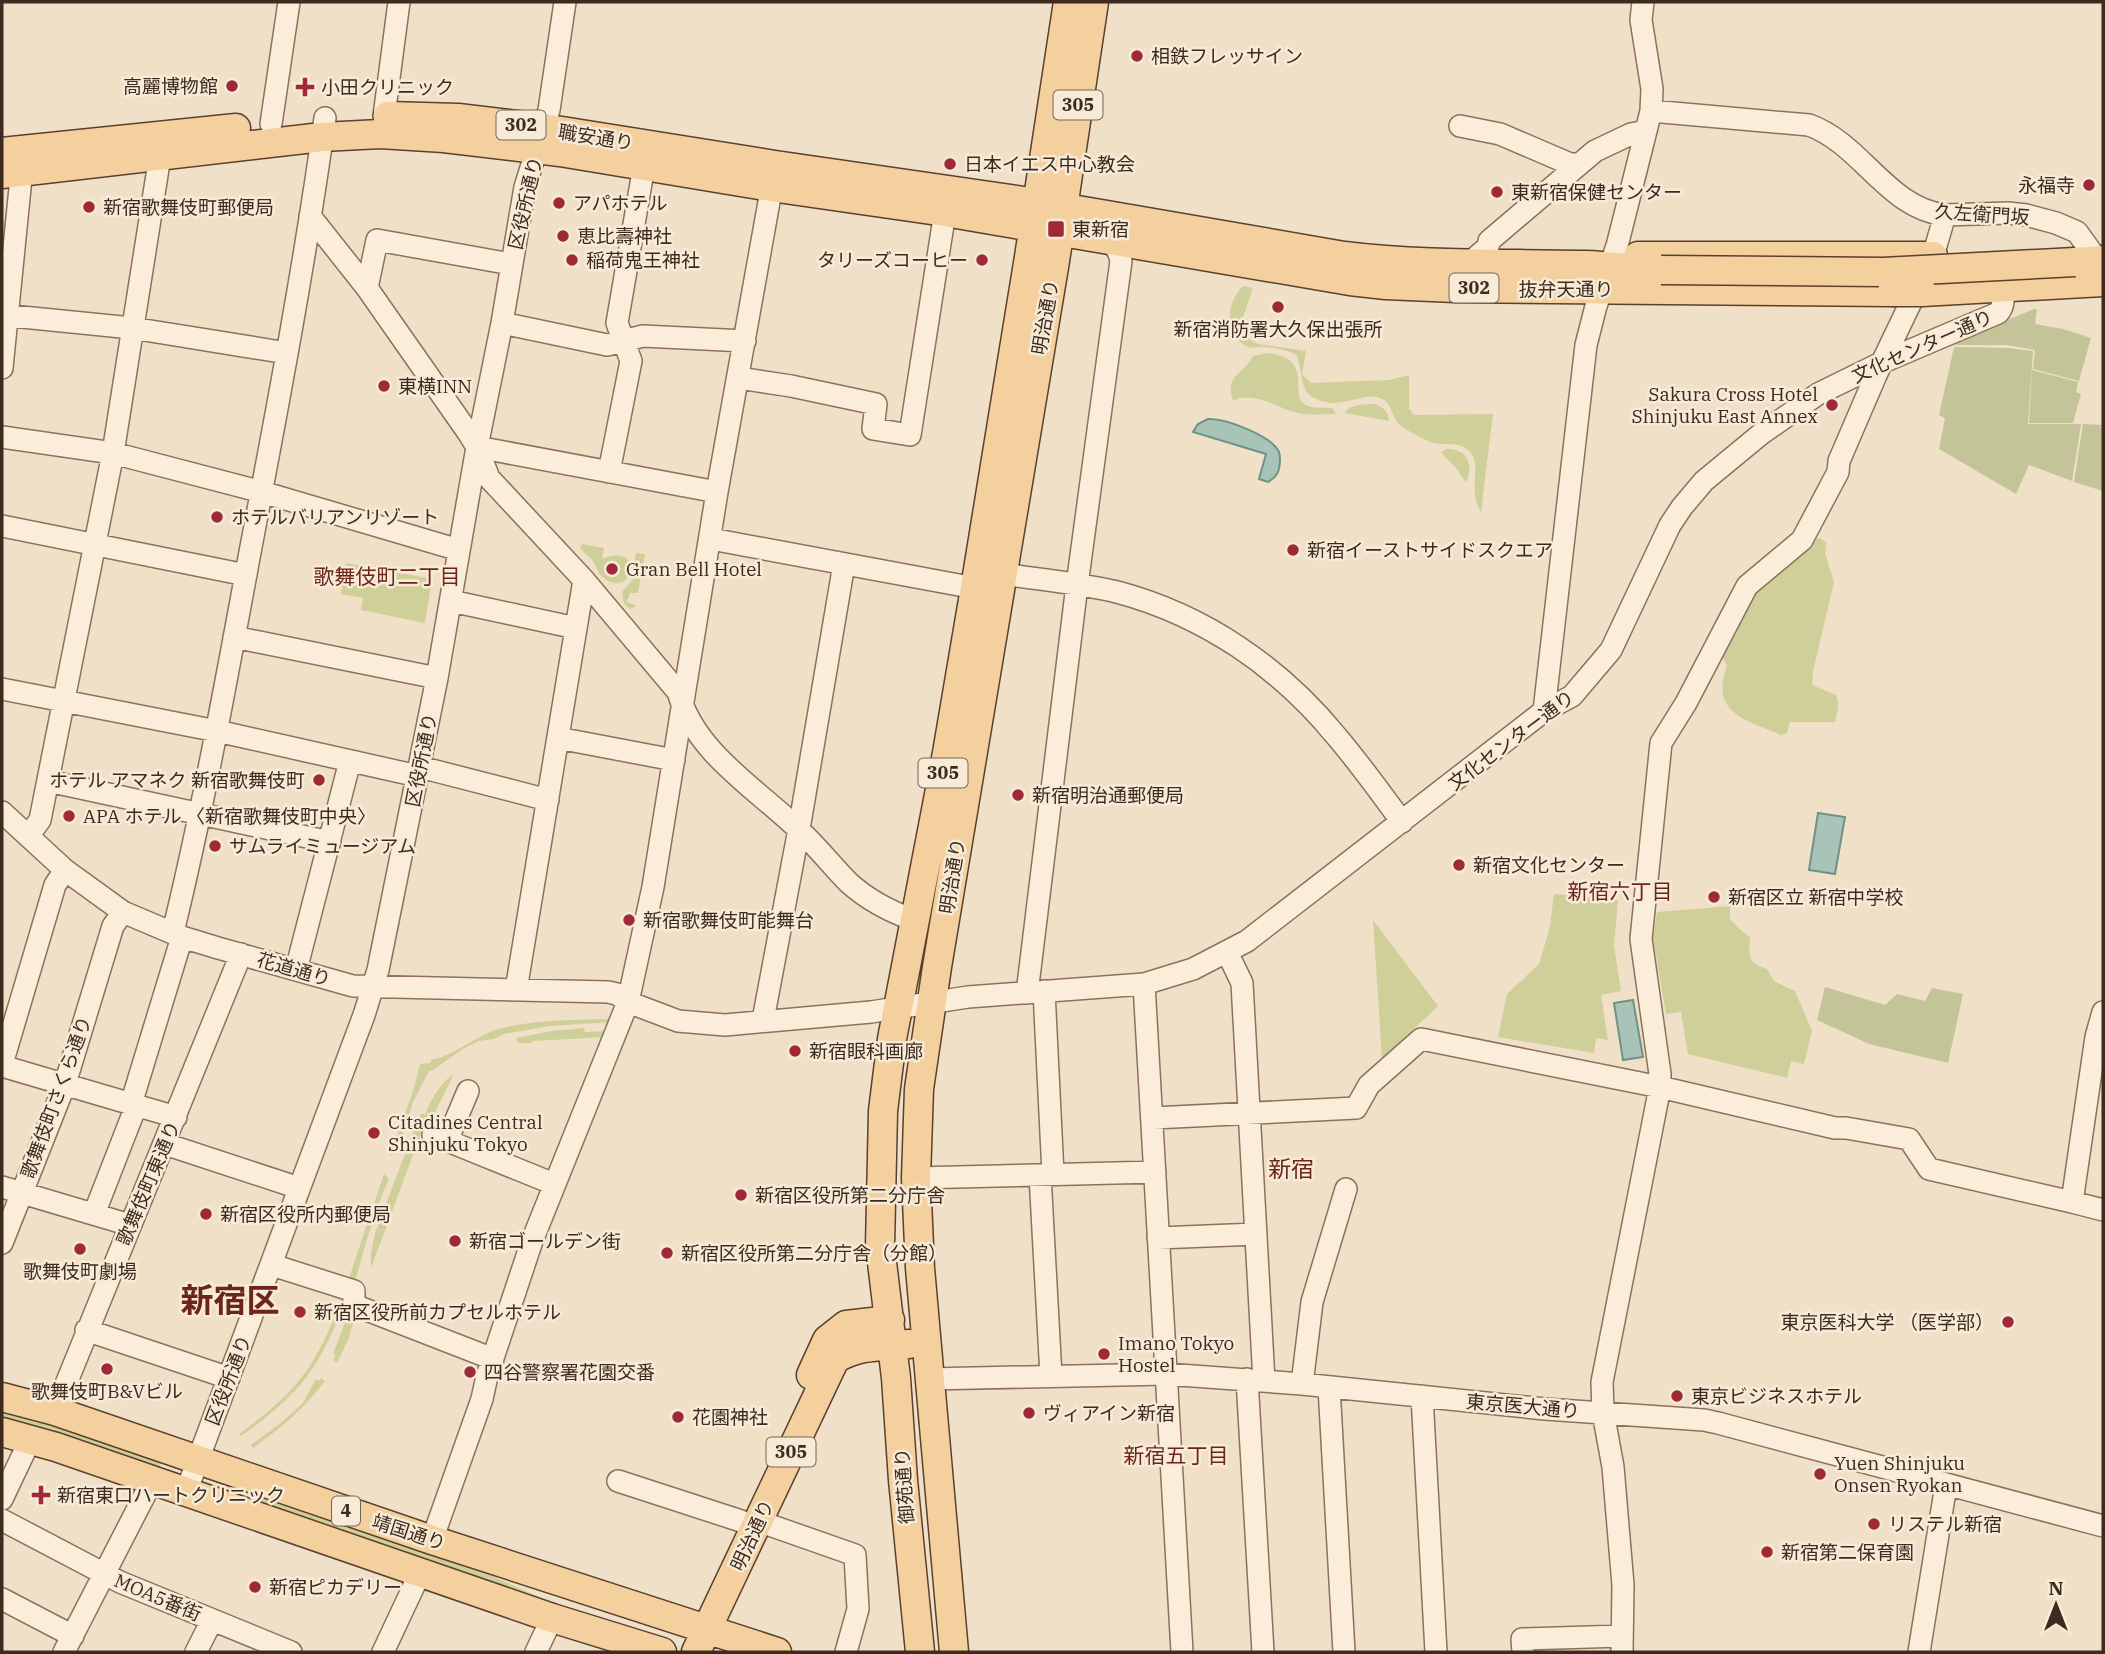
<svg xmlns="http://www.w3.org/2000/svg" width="2105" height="1654" font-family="'IBM Plex Serif','Noto Sans JP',serif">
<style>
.green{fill:#cfcf9a}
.cemetery{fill:#c4c499}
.water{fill:#a8c4b9;stroke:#6e9386;stroke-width:2}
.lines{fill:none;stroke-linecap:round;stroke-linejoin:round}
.minor-casing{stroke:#8d715b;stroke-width:24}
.major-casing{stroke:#5b3f2f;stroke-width:31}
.minor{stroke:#faeedb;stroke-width:21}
.major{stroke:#f4d09f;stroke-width:28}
.major-bridge-casing{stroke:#5b3f2f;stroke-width:31;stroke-linecap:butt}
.major-bridge{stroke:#f4d09f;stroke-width:28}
.poi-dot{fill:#9f2936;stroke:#f7ebd7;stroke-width:2.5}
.labels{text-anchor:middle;stroke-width:5;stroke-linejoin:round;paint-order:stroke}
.shield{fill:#f7ebd7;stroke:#756557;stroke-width:2}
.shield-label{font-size:18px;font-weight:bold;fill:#3d2b20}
.poi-label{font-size:19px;fill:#3d2b20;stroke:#f7ebd7;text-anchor:start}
.street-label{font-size:19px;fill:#3d2b20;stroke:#f7ebd7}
.neighbourhood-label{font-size:21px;fill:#6c251d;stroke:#f7ebd7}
.quarter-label{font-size:23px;fill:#6c251d;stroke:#f7ebd7}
.town-label{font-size:33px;font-weight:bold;fill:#6c251d;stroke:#f7ebd7}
</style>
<rect width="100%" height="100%" fill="#f0e0c7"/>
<path class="green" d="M1243,286L1253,288L1238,332L1258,344L1306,351L1302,374L1311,383L1389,380L1409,375V409L1414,415L1493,414L1481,512C1467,492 1483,463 1469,451C1457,439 1441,448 1428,441C1422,438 1404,429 1400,425C1392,418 1393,405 1382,399C1366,390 1342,410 1319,400C1314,398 1309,396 1306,391C1300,381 1302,366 1296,355C1286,349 1271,347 1259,347C1254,347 1253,349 1248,347C1223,335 1226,303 1243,286Z
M1268,353C1318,360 1285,396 1308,406C1316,409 1324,407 1332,408L1336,414C1324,414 1310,416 1297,413C1277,408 1253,390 1233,401C1224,375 1244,374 1253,356Z
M1375,404C1383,407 1389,412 1389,421L1344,413C1350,404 1364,404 1375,404Z
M1446,449C1468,449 1474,464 1466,483L1456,468L1441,452Z
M1819,538L1826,542L1825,553L1834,582L1813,671L1812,685L1836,695C1840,704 1837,712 1835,722H1790L1787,733L1781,735C1746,720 1709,713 1727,666L1723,658L1721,649L1752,590L1801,546Z
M582,544L604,548L602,559C646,541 632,601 604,578C598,574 598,570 595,564C592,558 584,553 580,548Z
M637,553L645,554L638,593H630L627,602L637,606L630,609L624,604L622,592L635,577V556Z
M346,563L432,579L425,623L361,610L363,598L341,594Z
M1554,894L1618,900L1614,946L1621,991L1601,995L1608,1040L1596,1038L1594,1053L1498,1037L1507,994L1539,964L1550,927Z
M1730,906V920L1750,938C1749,957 1747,962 1767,969L1774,981L1795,991L1812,1031L1804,1064L1791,1061L1787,1078L1688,1054L1681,1012L1666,1014L1653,938L1657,912Z
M1373,920L1438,1006L1382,1059Z
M614,1019L611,1022L550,1026L503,1034L494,1039L479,1041L463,1049L433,1070L429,1071L413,1102L397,1153L390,1155L414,1088L420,1064L430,1063L432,1059C446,1060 477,1036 495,1030C534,1019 574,1020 614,1019Z
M584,1028L585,1032L609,1031L606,1037L533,1041L532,1043H518L516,1038L552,1031Z
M454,1074L432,1118L428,1116L427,1117L371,1268V1254L375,1233L419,1117L422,1113L425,1115C430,1101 441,1082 454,1074Z
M384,1174L389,1179C374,1211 365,1247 355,1281H348Z
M344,1292L347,1296C320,1367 303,1392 241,1436L239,1434C301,1389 318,1363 344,1292Z
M357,1311L348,1340L337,1363L333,1360L336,1356L333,1354L348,1315Z
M321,1378L325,1381C305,1408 281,1428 253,1448L251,1445L281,1423L303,1403L316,1379L319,1381Z
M2,1411L61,1428L161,1463L159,1468L60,1433L2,1417Z
M253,1495L486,1573L550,1602L623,1625V1628L549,1604L483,1578L251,1500Z"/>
<path class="cemetery" d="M2034,309H2037L2035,324L2063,329L2091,338L2079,381L2033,369L2035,350L2007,345H1956L1954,342Z
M1954,347L2008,348L2033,351L2028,424H2081L2072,481L2029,465L2016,494L1939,449L1945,418L1939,415Z
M2032,370L2078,382L2076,392L2081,394L2073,423H2029Z
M2083,424L2103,425V491L2074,482Z
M1825,987L1885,1005L1897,994L1925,1001L1932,988L1963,994L1948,1063L1869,1044L1817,1020Z"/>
<path class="water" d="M1208,419C1225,418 1272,436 1279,452C1281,458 1280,463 1279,469C1277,476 1274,478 1268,482L1259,479L1266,454L1193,432L1198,424Z
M1818,813L1845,817L1835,874L1809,870Z
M1633,1000L1643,1057L1623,1060L1614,1003Z"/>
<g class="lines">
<defs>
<path id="minor" d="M1651,111L1809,125C1862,144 1887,208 1945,215L2008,213L2026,215L2056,223L2077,232L2098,261
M384,116L399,2
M271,124L289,2
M1460,126L1500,134L1570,164H1579
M310,216L367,288L467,431L477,447L489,478L584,580L678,692C695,752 754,787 797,828C816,845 831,865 849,883C867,899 891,912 914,920
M1468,264L1488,247L1489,241L1595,151L1631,134L1646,131
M367,288L377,240L511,264
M2,315L132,328L287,353
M502,323L607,345L643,336L745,341
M2,368L23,158
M739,378L791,386L876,404L873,429L910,435L945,212
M2,437L113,453L262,492L459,550
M477,447L717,492
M609,472L631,361L617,323L644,166
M2,526L246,575
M711,539L975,588
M990,572C1032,579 1076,582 1117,592C1204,615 1280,667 1337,737C1360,764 1381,793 1402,822
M451,601L576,628
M234,637L437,678
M2,689L217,731L418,776
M1544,711L1586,345L1596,306L1617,246L1651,111L1652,89L1641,20L1643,2
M558,738L674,760
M420,767L548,800
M48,781L330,842
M2,812L65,870L123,912L182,937L218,948L353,986L608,992L617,994L628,1002L678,1021L725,1025L871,1012L968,997L1144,984L1193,969L1247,941L1544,711L1572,696L1611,650L1670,525L1682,507L1704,481L1761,434L1818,394L1883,362L1998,313C2005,306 2003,296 2003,287
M29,835L40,820L113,453L160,156
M173,932C204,805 227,676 251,547C278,405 305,262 325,118
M1227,952L1242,983L1264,1381
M296,970L350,761
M1144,984L1182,1652
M516,990L584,580
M1044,991L1053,1174
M1027,993L1077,585L1121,261C1118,247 1113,243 1100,238
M2103,1012L2096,1037L2072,1202L2103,1210
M763,1020L799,829L844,564
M2,1064L55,885L65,870
M2,1066L176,1117
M131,1104L182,937
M1153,1118L1356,1108L1369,1085L1421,1039L1660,1087L1835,1128H1846L1909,1139L1929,1169L2072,1202
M433,1135L554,1184
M447,1141L468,1091
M165,1144L299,1188
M1040,1175L1051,1376
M916,1178L1155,1172
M2,1187L130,1225
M94,1214L136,1106
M1158,1238L1256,1234
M2,1243L65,1084L113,926L123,912
M272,1265L354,1291V1305L493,1359
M86,1330L229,1378
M929,1379L1166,1374L1302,1384L1545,1409L1704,1420L1718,1423L2103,1526
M1247,1379L1263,1652
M1302,1384L1312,1302L1346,1189
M1329,1387L1344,1652
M1422,1396L1436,1652
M55,1411L241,954
M618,1481L741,1521
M186,1492L364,1015L378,970L437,678L477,447L502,323L525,187L549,110L565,2
M2,1499L30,1440
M2,1520L120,1582L291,1652
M758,1521L855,1555L858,1609L846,1652
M432,1540L482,1399L487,1376L532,1241L628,1002L653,887L717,492L774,174
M2,1599L73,1636
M64,1652L152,1481
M196,1652L212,1620
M383,1652L420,1573
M536,1652L552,1618
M1523,1652L1522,1639L1622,1636
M1622,1652L1623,1585L1613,1467L1603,1412L1602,1382L1660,1087V1074L1641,939L1661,743L1686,703L1747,586L1802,540L1838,472L1839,461L1876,375L1933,256L1945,215
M1919,1652L1946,1485"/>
<path id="major" d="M388,116L458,118L543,128L775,165L1037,203L1344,256C1425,266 1505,263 1586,265C1611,266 1636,269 1661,270
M2,152L236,128
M2,174L322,137L380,134L444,138L560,152L771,187L945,212L1350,281L1386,285L1455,288L1892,292
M1638,256H1933
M2075,262L2103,260
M1922,292L2103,282
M811,1375L827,1340L846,1325L890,1320
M2,1397L55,1411L432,1540L777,1652
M2,1432L56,1447L552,1618L662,1652
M696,1652L835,1359C861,1344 880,1347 909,1344
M920,1652L903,1480L896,1378L880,1246L883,1111L892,1039L947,753L975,588L1029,257L1068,2
M954,1652L920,1268L916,1178L919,1089L937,967L1055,261L1094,2"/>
</defs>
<use href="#minor" class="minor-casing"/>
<use href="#major" class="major-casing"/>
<use href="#minor" class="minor"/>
<use href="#major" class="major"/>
<defs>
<path id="major-bridge" d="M1661,270L1883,272L2075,262
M1892,292H1922"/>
</defs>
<use href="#major-bridge" class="major-bridge-casing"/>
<use href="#major-bridge" class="major-bridge"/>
</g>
<g class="poi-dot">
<circle cx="1137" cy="56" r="7"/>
<circle cx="232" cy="86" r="7"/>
<path d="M301.5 76.5h7v7h7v7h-7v7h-7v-7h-7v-7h7z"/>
<circle cx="950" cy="164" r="7"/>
<circle cx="2089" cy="185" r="7"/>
<circle cx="1497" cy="192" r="7"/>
<circle cx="559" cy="203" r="7"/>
<circle cx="89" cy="207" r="7"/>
<rect x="1047" y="220" width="18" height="18" rx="3.5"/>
<circle cx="563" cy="236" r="7"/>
<circle cx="572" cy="260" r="7"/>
<circle cx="982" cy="260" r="7"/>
<circle cx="1278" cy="307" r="7"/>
<circle cx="384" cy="386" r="7"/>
<circle cx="1832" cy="405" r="7"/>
<circle cx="217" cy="517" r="7"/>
<circle cx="1293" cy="550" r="7"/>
<circle cx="612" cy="569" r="7"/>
<circle cx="319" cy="780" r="7"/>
<circle cx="1018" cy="795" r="7"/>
<circle cx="69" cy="816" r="7"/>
<circle cx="215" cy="846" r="7"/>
<circle cx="1459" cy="865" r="7"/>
<circle cx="1714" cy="897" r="7"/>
<circle cx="629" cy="920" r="7"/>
<circle cx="795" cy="1051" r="7"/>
<circle cx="374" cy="1133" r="7"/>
<circle cx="741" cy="1195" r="7"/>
<circle cx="206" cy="1214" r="7"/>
<circle cx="455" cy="1241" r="7"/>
<circle cx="80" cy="1249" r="7"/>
<circle cx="667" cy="1253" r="7"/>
<circle cx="300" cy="1312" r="7"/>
<circle cx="2008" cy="1322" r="7"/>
<circle cx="1104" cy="1354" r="7"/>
<circle cx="107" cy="1369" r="7"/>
<circle cx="470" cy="1372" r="7"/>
<circle cx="1677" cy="1396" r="7"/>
<circle cx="1029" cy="1413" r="7"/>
<circle cx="678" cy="1417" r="7"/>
<circle cx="1820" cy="1474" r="7"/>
<path d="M37.5 1484.5h7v7h7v7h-7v7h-7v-7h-7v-7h7z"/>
<circle cx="1874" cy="1524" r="7"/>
<circle cx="1767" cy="1552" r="7"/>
<circle cx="255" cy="1587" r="7"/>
</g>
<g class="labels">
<g class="shield">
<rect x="1053.5" y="90.5" width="49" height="29" rx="5"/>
<rect x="496.5" y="110.5" width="49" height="29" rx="5"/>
<rect x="1449.5" y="273.5" width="49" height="29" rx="5"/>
<rect x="918.5" y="758.5" width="49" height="29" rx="5"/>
<rect x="766.5" y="1437.5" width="49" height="29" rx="5"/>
<rect x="332" y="1496.5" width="28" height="29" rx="5"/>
</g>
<g class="shield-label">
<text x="1078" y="111">305</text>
<text x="521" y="131">302</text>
<text x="1474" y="294">302</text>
<text x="943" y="779">305</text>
<text x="791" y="1458">305</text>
<text x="346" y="1517">4</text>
</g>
<g class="poi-label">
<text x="1151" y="63">相鉄フレッサイン</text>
<text x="218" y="93" text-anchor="end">高麗博物館</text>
<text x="321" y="94">小田クリニック</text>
<text x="964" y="171">日本イエス中心教会</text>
<text x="2075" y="192" text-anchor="end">永福寺</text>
<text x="1511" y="199">東新宿保健センター</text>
<text x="573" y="210">アパホテル</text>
<text x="103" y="214">新宿歌舞伎町郵便局</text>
<text x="1072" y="236">東新宿</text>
<text x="577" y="243">恵比壽神社</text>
<text x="586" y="267">稲荷鬼王神社</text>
<text x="968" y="267" text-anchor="end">タリーズコーヒー</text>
<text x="1278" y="336" text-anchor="middle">新宿消防署大久保出張所</text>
<text x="398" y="393">東横INN</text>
<text x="1818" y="401" text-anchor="end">Sakura Cross Hotel<tspan x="1818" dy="22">Shinjuku East Annex</tspan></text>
<text x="231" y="524">ホテルバリアンリゾート</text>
<text x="1307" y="557">新宿イーストサイドスクエア</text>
<text x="626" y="576">Gran Bell Hotel</text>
<text x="305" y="787" text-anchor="end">ホテル アマネク 新宿歌舞伎町</text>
<text x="1032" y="802">新宿明治通郵便局</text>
<text x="83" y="823">APA ホテル 〈新宿歌舞伎町中央〉</text>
<text x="229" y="853">サムライミュージアム</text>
<text x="1473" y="872">新宿文化センター</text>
<text x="1728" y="904">新宿区立 新宿中学校</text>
<text x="643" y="927">新宿歌舞伎町能舞台</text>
<text x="809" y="1058">新宿眼科画廊</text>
<text x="388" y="1129">Citadines Central<tspan x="388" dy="22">Shinjuku Tokyo</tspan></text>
<text x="755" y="1202">新宿区役所第二分庁舎</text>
<text x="220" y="1221">新宿区役所内郵便局</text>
<text x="469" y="1248">新宿ゴールデン街</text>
<text x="681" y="1260">新宿区役所第二分庁舎（分館）</text>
<text x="80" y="1278" text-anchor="middle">歌舞伎町劇場</text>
<text x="314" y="1319">新宿区役所前カプセルホテル</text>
<text x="1994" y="1329" text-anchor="end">東京医科大学 （医学部）</text>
<text x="1118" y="1350">Imano Tokyo<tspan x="1118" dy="22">Hostel</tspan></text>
<text x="484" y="1379">四谷警察署花園交番</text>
<text x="107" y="1398" text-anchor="middle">歌舞伎町B&amp;Vビル</text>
<text x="1691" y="1403">東京ビジネスホテル</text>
<text x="1043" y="1420">ヴィアイン新宿</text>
<text x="692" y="1424">花園神社</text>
<text x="1834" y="1470">Yuen Shinjuku<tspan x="1834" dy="22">Onsen Ryokan</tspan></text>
<text x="57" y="1502">新宿東口ハートクリニック</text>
<text x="1888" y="1531">リステル新宿</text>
<text x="1781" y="1559">新宿第二保育園</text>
<text x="269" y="1594">新宿ピカデリー</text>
</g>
<g class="street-label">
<text transform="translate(596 137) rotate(9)" y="7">職安通り</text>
<text transform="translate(525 203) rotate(-77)" y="7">区役所通り</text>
<text transform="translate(1982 214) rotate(4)" y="7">久左衛門坂</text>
<text x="1566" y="296">抜弁天通り</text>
<text transform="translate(1045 317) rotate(-80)" y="7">明治通り</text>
<text transform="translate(1922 346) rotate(-24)" y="7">文化センター通り</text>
<text transform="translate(1511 740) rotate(-37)" y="7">文化センター通り</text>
<text transform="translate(421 760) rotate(-79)" y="7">区役所通り</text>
<text transform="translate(952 876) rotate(-81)" y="7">明治通り</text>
<text transform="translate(294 969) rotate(16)" y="7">花道通り</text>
<text transform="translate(56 1097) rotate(-70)" y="7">歌舞伎町さくら通り</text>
<text transform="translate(148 1183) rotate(-67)" y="7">歌舞伎町東通り</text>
<text transform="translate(228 1380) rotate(-69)" y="7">区役所通り</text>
<text transform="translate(1523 1406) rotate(5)" y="7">東京医大通り</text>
<text transform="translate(904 1486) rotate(-94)" y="7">御苑通り</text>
<text transform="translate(409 1532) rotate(18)" y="7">靖国通り</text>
<text transform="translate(752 1535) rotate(-65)" y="7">明治通り</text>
<text transform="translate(158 1597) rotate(23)" y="7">MOA5番街</text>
</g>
<g class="neighbourhood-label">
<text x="387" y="584">歌舞伎町二丁目</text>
<text x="1620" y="899">新宿六丁目</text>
<text x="1176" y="1463">新宿五丁目</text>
</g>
<g class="quarter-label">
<text x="1291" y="1177">新宿</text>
</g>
<g class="town-label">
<text x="230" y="1312">新宿区</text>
</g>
</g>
<rect width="2105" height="1654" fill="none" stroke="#3d2b20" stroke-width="7"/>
<g transform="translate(2056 1605)" stroke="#f7ebd7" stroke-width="5" paint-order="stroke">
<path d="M0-5L12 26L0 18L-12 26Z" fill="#3d2b20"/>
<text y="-10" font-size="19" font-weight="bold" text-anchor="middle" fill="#3d2b20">N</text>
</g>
</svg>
